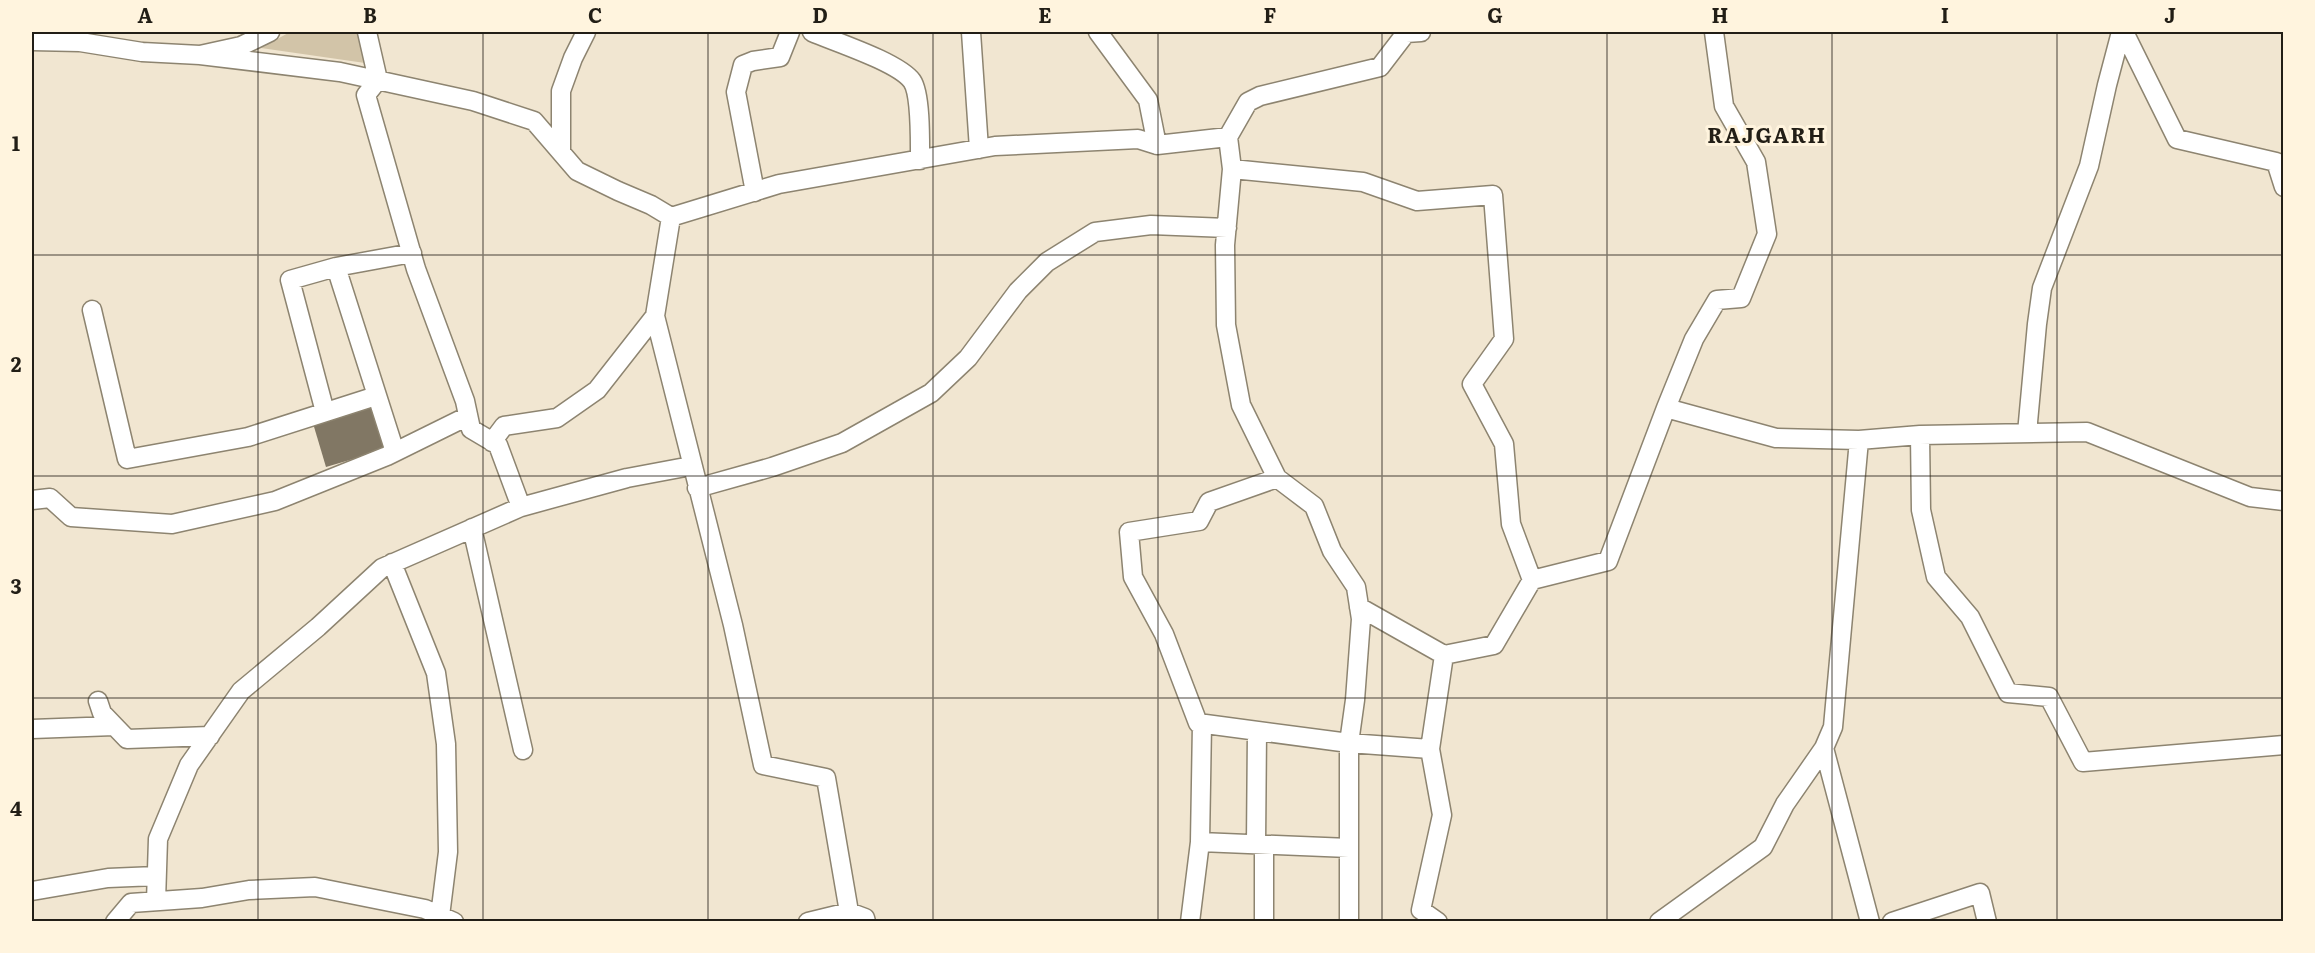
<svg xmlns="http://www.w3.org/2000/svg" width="2315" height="953" font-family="Literata,serif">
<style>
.green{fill:#d2c4a8}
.building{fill:#817764}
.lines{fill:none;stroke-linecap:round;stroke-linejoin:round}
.minor-casing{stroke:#8d8470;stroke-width:21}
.minor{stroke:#fff;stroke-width:18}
.grid{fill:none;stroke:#221e16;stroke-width:1.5;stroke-opacity:0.55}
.labels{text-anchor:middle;stroke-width:6;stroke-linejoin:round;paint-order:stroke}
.district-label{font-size:21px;font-weight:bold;letter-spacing:1.5px;fill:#221e16;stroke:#fff4de}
.neatline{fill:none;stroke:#221e16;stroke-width:2}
.grid-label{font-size:20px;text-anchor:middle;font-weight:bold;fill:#221e16}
</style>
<rect width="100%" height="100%" fill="#f1e6d1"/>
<path class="green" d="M290,32H361L365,63L261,48Z"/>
<path class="building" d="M373,402L387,449L326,467L312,420Z"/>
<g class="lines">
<defs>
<path id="minor" d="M367,32L378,80L366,95L416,269L465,401L471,429L498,445L521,507L627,478L691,466
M812,32C835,42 898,62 912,81C921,94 920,143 920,160
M971,32L979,149
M1098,32L1148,100L1157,145
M2124,32L2177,139L2276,162L2284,187
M32,41L80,42L142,52L200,55L241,46L270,32
M200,55L340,72L473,101L534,121L577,171L618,191L651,205L671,217L655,316L733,625L763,765L826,778L849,912L865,918L866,922
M561,152V91L573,58L586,32
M1232,169L1363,182L1417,201L1493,195L1504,339L1472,384L1504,444L1511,524L1532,580L1494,645L1444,655L1430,749L1349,743L1198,723L1164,634L1133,577L1129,532L1199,521L1209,502L1277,478
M755,192L736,92L743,65L753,61L780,57L790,32
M671,217L779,184L995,146L1138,139L1157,145L1228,137
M336,267L395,452
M92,310L127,459L248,437L376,396
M1666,408L1694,339L1717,300L1741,298L1767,234L1756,162L1724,106L1714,32
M325,412L290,280L336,267L412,253
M2027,433L2037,324L2042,288L2089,166L2107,85L2121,32
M1920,435L1921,510L1936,577L1970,617L2008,693L2049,697L2083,762L2284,745
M492,442L504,426L557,418L597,390L655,316
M697,488L772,467L842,443L931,393L968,358L1018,291L1047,262L1095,232L1151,225L1227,228
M32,500L50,498L71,517L172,524L275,501L387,456L468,416
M472,528L523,750
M392,563L436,673L446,744L448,852L440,916
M1532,580L1608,561L1666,408L1776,438L1859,440
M1359,607L1444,655
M98,701L102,713L127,739L210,736
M1202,724L1200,842L1349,848
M32,729L114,726
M1824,748L1870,922
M1430,749L1442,815L1421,910L1438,922
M1256,844L1257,731
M32,891L108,878L156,876
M156,901L158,839L189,765L241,691L318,627L382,568L521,507
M115,922L131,903L202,898L249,890L315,887L425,909L454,922
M808,922L849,912
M1190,922L1200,842
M1264,922V845
M1349,922V743L1355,700L1361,619L1356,587L1332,551L1314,506L1277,478L1241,405L1226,325L1225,245L1232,169L1228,137L1248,102L1260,96L1380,67L1406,33L1421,32
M1659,922L1763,847L1785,804L1824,748L1833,727L1859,440L1920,435L2087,432L2250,497L2284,501
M1892,922L1980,893L1987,922"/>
</defs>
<use href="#minor" class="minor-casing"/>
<use href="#minor" class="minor"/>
</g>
<path class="grid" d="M258,32V922M483,32V922M708,32V922M933,32V922M1158,32V922M1382,32V922M1607,32V922M1832,32V922M2057,32V922M32,255H2284M32,476H2284M32,698H2284"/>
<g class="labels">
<g class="district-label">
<text x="1767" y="143">RAJGARH</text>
</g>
</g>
<rect width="2315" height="953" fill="none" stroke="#fff4de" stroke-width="66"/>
<rect x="33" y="33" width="2249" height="887" class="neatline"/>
<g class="grid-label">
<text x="145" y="23">A</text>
<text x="370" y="23">B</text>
<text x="595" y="23">C</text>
<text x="820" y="23">D</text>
<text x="1045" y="23">E</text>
<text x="1270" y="23">F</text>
<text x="1495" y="23">G</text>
<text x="1720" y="23">H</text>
<text x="1945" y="23">I</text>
<text x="2170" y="23">J</text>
<text x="16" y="151">1</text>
<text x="16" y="372">2</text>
<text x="16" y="594">3</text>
<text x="16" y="816">4</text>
</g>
</svg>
